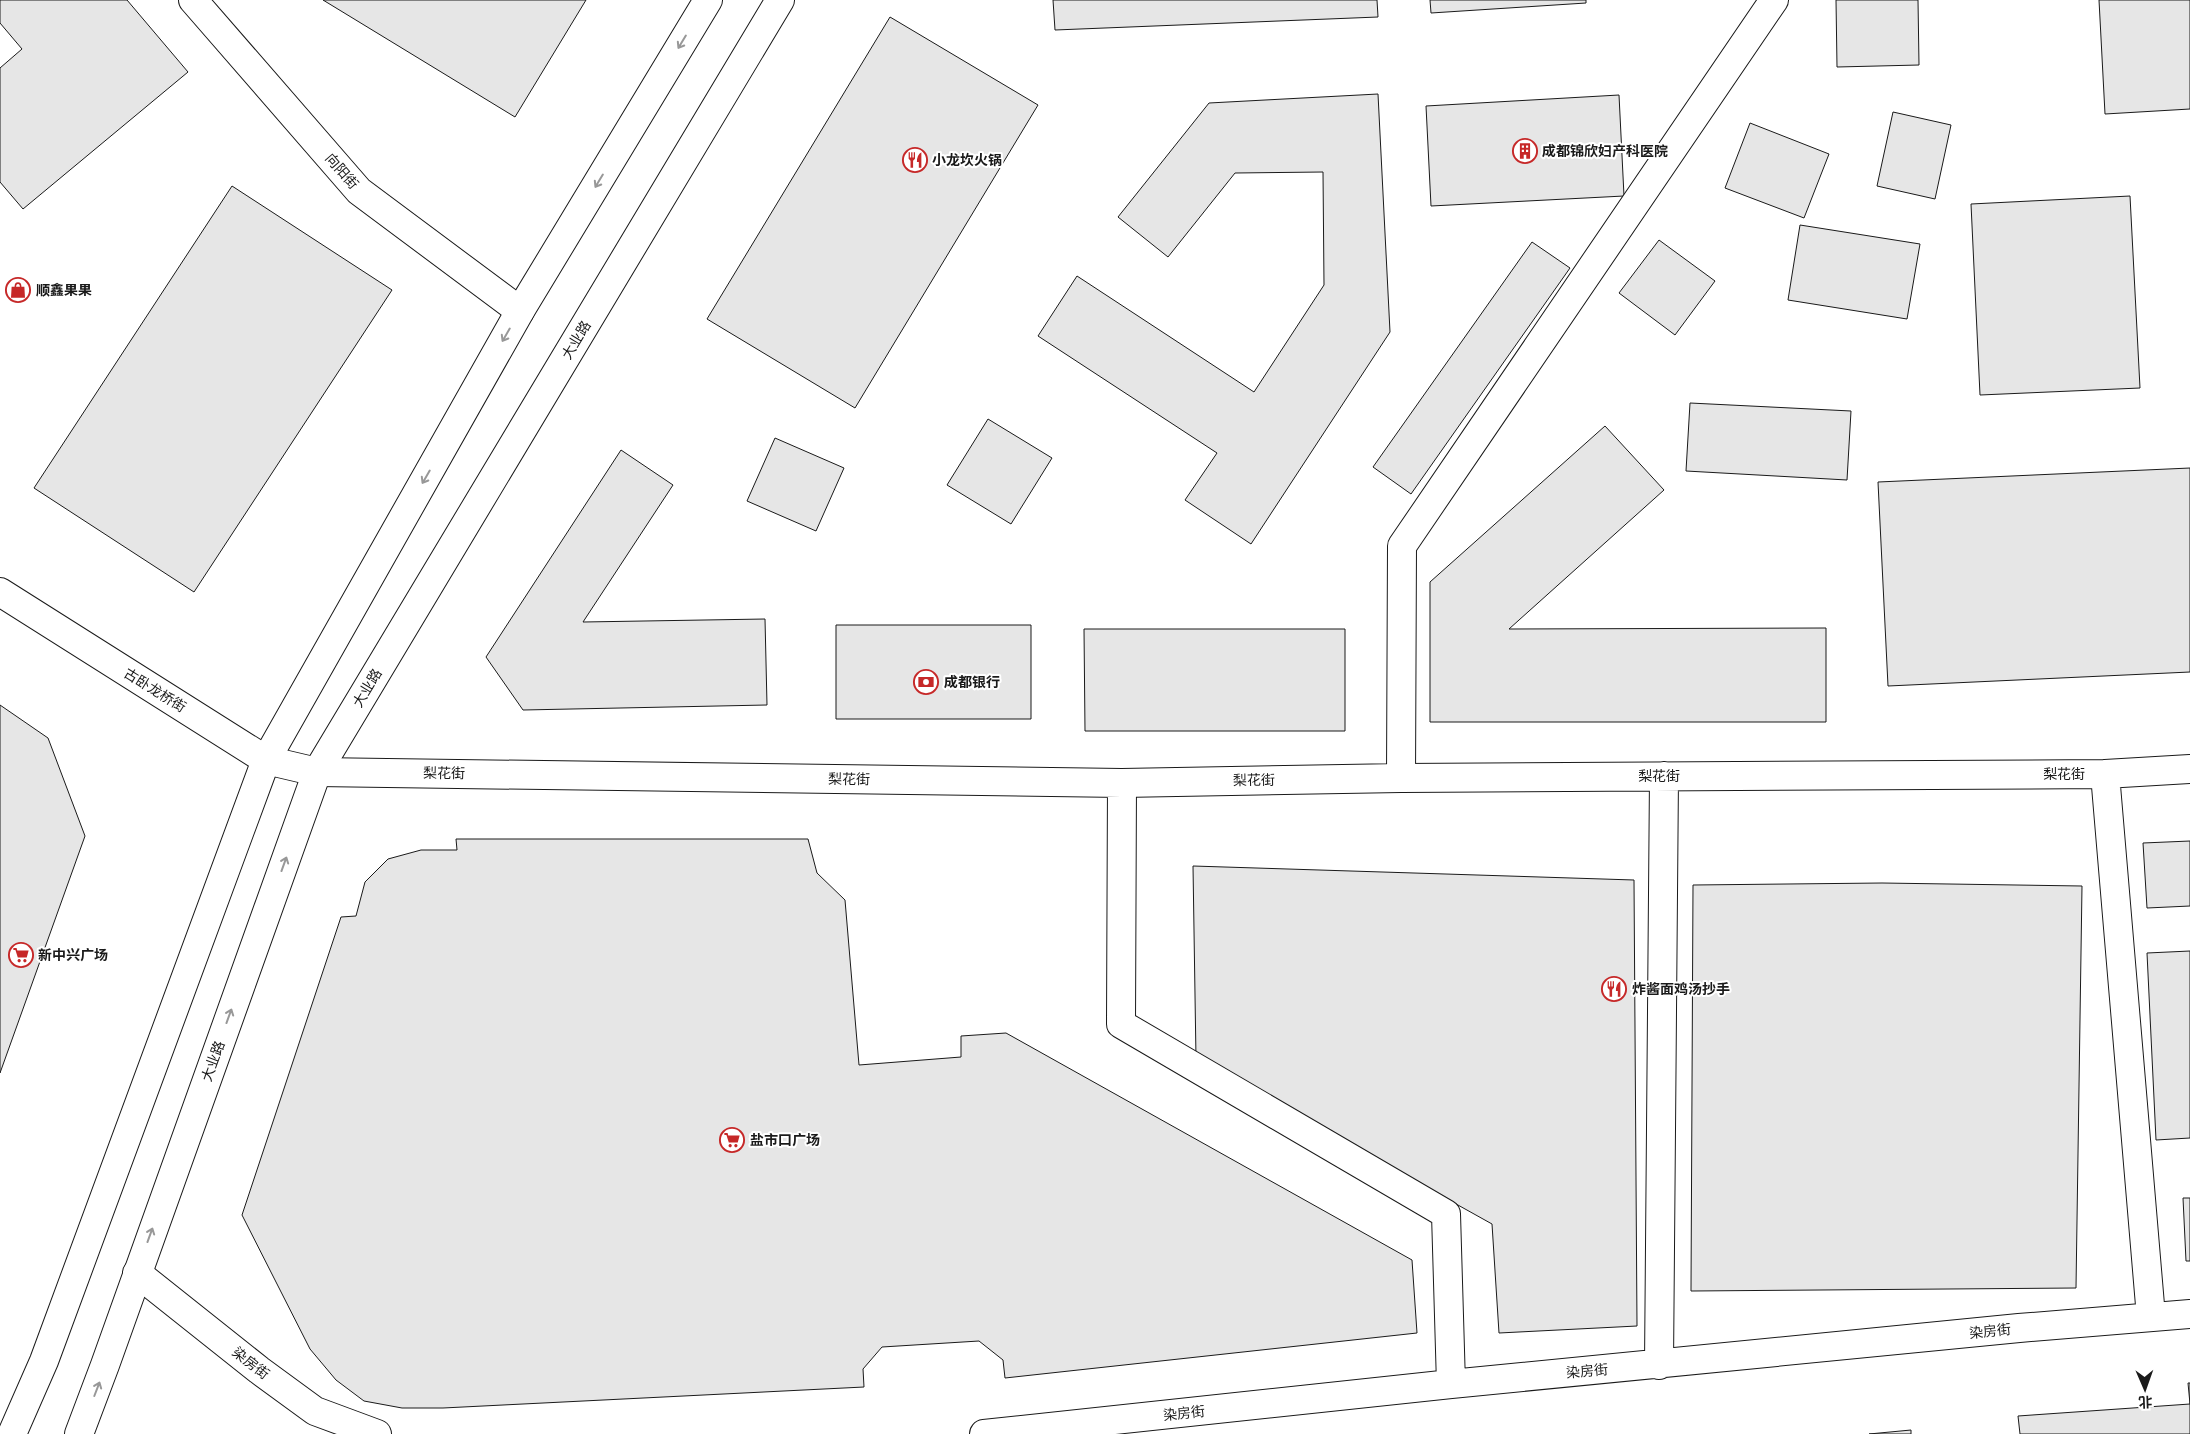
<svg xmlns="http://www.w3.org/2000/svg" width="2190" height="1434" font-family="'Public Sans','Noto Sans SC',sans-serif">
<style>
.building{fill:#e6e6e6;stroke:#1a1a1a}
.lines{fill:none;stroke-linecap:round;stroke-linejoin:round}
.minor-casing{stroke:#1a1a1a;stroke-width:30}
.secondary-casing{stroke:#1a1a1a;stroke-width:30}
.minor{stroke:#fff;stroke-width:28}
.secondary{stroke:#fff;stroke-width:28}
.oneway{stroke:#989898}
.labels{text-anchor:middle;stroke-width:4;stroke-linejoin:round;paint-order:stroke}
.poi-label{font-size:14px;font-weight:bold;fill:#1a1a1a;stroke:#fff;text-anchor:start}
.street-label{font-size:14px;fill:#1a1a1a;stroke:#fff}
</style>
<rect width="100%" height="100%" fill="#fff"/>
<path class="building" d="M0,0H127L188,72L23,209L0,182V68L22,49L0,23Z
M323,0H586L515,117Z
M1053,0H1377L1378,17L1055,30Z
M1430,0H1586V3L1431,13Z
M1836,0H1918L1919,65L1837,67Z
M2099,0H2190V109L2105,114Z
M890,17L1038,105L855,408L707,319Z
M1378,94L1390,332L1251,544L1185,500L1217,453L1038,336L1077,276L1254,392L1324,285L1323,172L1235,173L1168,257L1118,217L1209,103Z
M1619,95L1624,196L1431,206L1426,106Z
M1893,112L1951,125L1935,199L1877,186Z
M1750,123L1829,154L1804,218L1725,188Z
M232,186L392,290L194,592L34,488Z
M2130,196L2140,388L1980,395L1971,204Z
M1800,225L1920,244L1907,319L1788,300Z
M1659,240L1715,281L1675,335L1619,293Z
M1532,242L1570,268L1411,494L1373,467Z
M1690,403L1851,411L1847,480L1686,471Z
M988,419L1052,458L1011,524L947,485Z
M1605,426L1664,490L1509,629L1826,628V722H1430V582Z
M775,438L844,468L816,531L747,501Z
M621,450L673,485L583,622L765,619L767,705L523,710L486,657Z
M2190,468V672L1888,686L1878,482Z
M836,625H1031V719H836Z
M1084,629H1345V731H1085Z
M0,705L48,738L85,836L0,1073Z
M456,839H808L817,873L845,900L859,1065L961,1057V1036L1006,1033L1412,1260L1417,1333L1005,1378L1003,1360L979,1341L882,1347L863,1369L864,1387L443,1408H402L364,1401L336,1380L310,1349L242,1215L341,917L356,916L365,882L388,859L421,850H457Z
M2190,841V906L2147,908L2143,843Z
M1193,866L1634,880L1637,1326L1499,1333L1492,1224L1196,1059Z
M1882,883L2082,886L2076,1288L1691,1291L1693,885Z
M2190,951V1138L2156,1140L2147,953Z
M2183,1198H2190V1261H2186Z
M2188,1383H2190V1434H2020L2018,1416L2190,1404Z
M1911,1430V1434H1869Z"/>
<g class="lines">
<defs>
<path id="minor" d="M193,0L359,191L520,311
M0,592L266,760L317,772L1122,783L1401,778L2105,774L2190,769
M2105,774L2151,1317
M1401,778L1402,546L1774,0
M1122,783L1121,1024L1446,1214L1451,1384
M137,1273L259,1370L315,1411L377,1434
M1659,1365L1664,776
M984,1434L1451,1384L2019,1328L2190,1314"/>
<path id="secondary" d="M12,1434L44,1361L266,760L520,311L708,0
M79,1434L105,1365L317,772L780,0"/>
</defs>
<use href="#minor" class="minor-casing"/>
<use href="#secondary" class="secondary-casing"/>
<use href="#minor" class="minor"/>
<use href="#secondary" class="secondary"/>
</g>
<defs><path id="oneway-shaft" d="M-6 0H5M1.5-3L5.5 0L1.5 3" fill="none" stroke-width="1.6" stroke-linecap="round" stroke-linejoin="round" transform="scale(1.25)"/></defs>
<g class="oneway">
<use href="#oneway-shaft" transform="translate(682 42) rotate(121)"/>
<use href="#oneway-shaft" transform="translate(599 181) rotate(121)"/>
<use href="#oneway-shaft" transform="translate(506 335) rotate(120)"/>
<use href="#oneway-shaft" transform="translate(426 477) rotate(120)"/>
<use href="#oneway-shaft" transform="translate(284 864) rotate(-70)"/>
<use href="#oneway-shaft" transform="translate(229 1016) rotate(-70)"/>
<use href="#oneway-shaft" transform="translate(150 1235) rotate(-70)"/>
<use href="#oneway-shaft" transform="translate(97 1389) rotate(-69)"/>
</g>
<defs>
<symbol id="building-ring" viewBox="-11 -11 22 22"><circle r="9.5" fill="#fff" stroke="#c62828" stroke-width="1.5"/><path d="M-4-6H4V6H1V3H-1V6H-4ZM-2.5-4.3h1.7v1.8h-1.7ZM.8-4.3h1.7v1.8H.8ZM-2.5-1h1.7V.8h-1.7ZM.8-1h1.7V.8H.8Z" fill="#c62828"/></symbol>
<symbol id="restaurant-ring" viewBox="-11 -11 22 22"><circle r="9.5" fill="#fff" stroke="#c62828" stroke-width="1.5"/><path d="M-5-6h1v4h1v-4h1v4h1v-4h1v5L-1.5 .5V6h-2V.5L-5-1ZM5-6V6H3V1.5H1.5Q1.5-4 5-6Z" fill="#c62828"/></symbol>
<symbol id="shop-ring" viewBox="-11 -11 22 22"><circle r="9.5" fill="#fff" stroke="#c62828" stroke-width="1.5"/><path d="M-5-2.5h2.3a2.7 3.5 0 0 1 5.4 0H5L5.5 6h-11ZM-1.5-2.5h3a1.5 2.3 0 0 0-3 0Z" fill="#c62828"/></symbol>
<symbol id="bank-ring" viewBox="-11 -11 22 22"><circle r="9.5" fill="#fff" stroke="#c62828" stroke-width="1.5"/><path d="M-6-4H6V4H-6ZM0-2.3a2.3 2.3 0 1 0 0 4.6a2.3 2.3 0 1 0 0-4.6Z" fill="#c62828"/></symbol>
<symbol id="supermarket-ring" viewBox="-11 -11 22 22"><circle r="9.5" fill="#fff" stroke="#c62828" stroke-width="1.5"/><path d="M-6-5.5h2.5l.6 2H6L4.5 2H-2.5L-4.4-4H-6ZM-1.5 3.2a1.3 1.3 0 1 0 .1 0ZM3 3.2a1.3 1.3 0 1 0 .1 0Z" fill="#c62828"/></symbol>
</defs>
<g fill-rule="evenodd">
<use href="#building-ring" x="1511" y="137" width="28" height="28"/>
<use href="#restaurant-ring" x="901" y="146" width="28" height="28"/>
<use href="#shop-ring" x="4" y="276" width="28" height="28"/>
<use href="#bank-ring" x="912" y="668" width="28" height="28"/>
<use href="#supermarket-ring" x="7" y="941" width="28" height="28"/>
<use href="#restaurant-ring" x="1600" y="975" width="28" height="28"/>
<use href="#supermarket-ring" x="718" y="1126" width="28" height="28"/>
</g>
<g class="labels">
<g class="poi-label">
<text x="1542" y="156">成都锦欣妇产科医院</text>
<text x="932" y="165">小龙坎火锅</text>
<text x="36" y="295">顺鑫果果</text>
<text x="944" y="687">成都银行</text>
<text x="38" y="960">新中兴广场</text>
<text x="1632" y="994">炸酱面鸡汤抄手</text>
<text x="750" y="1145">盐市口广场</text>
</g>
<g class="street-label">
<text transform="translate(342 171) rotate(49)" y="5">向阳街</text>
<text transform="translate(576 340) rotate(-59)" y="5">大业路</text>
<text transform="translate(367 688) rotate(-59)" y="5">大业路</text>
<text transform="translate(155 690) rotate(32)" y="5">古卧龙桥街</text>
<text transform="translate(444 773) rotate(1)" y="5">梨花街</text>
<text x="2064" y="779">梨花街</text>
<text x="1659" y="781">梨花街</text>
<text transform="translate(849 779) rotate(1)" y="5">梨花街</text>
<text transform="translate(1254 780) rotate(-1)" y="5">梨花街</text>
<text transform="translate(213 1061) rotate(-70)" y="5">大业路</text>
<text transform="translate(1990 1331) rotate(-6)" y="5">染房街</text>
<text transform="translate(251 1363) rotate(38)" y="5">染房街</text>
<text transform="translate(1587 1371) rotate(-5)" y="5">染房街</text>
<text transform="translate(1184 1413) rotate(-6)" y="5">染房街</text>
</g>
</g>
<g transform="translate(2145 1389) rotate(178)" stroke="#ffffff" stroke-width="4" paint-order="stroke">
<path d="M0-4L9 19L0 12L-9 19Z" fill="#1a1a1a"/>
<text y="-8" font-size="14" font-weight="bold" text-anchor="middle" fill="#1a1a1a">北</text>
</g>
</svg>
